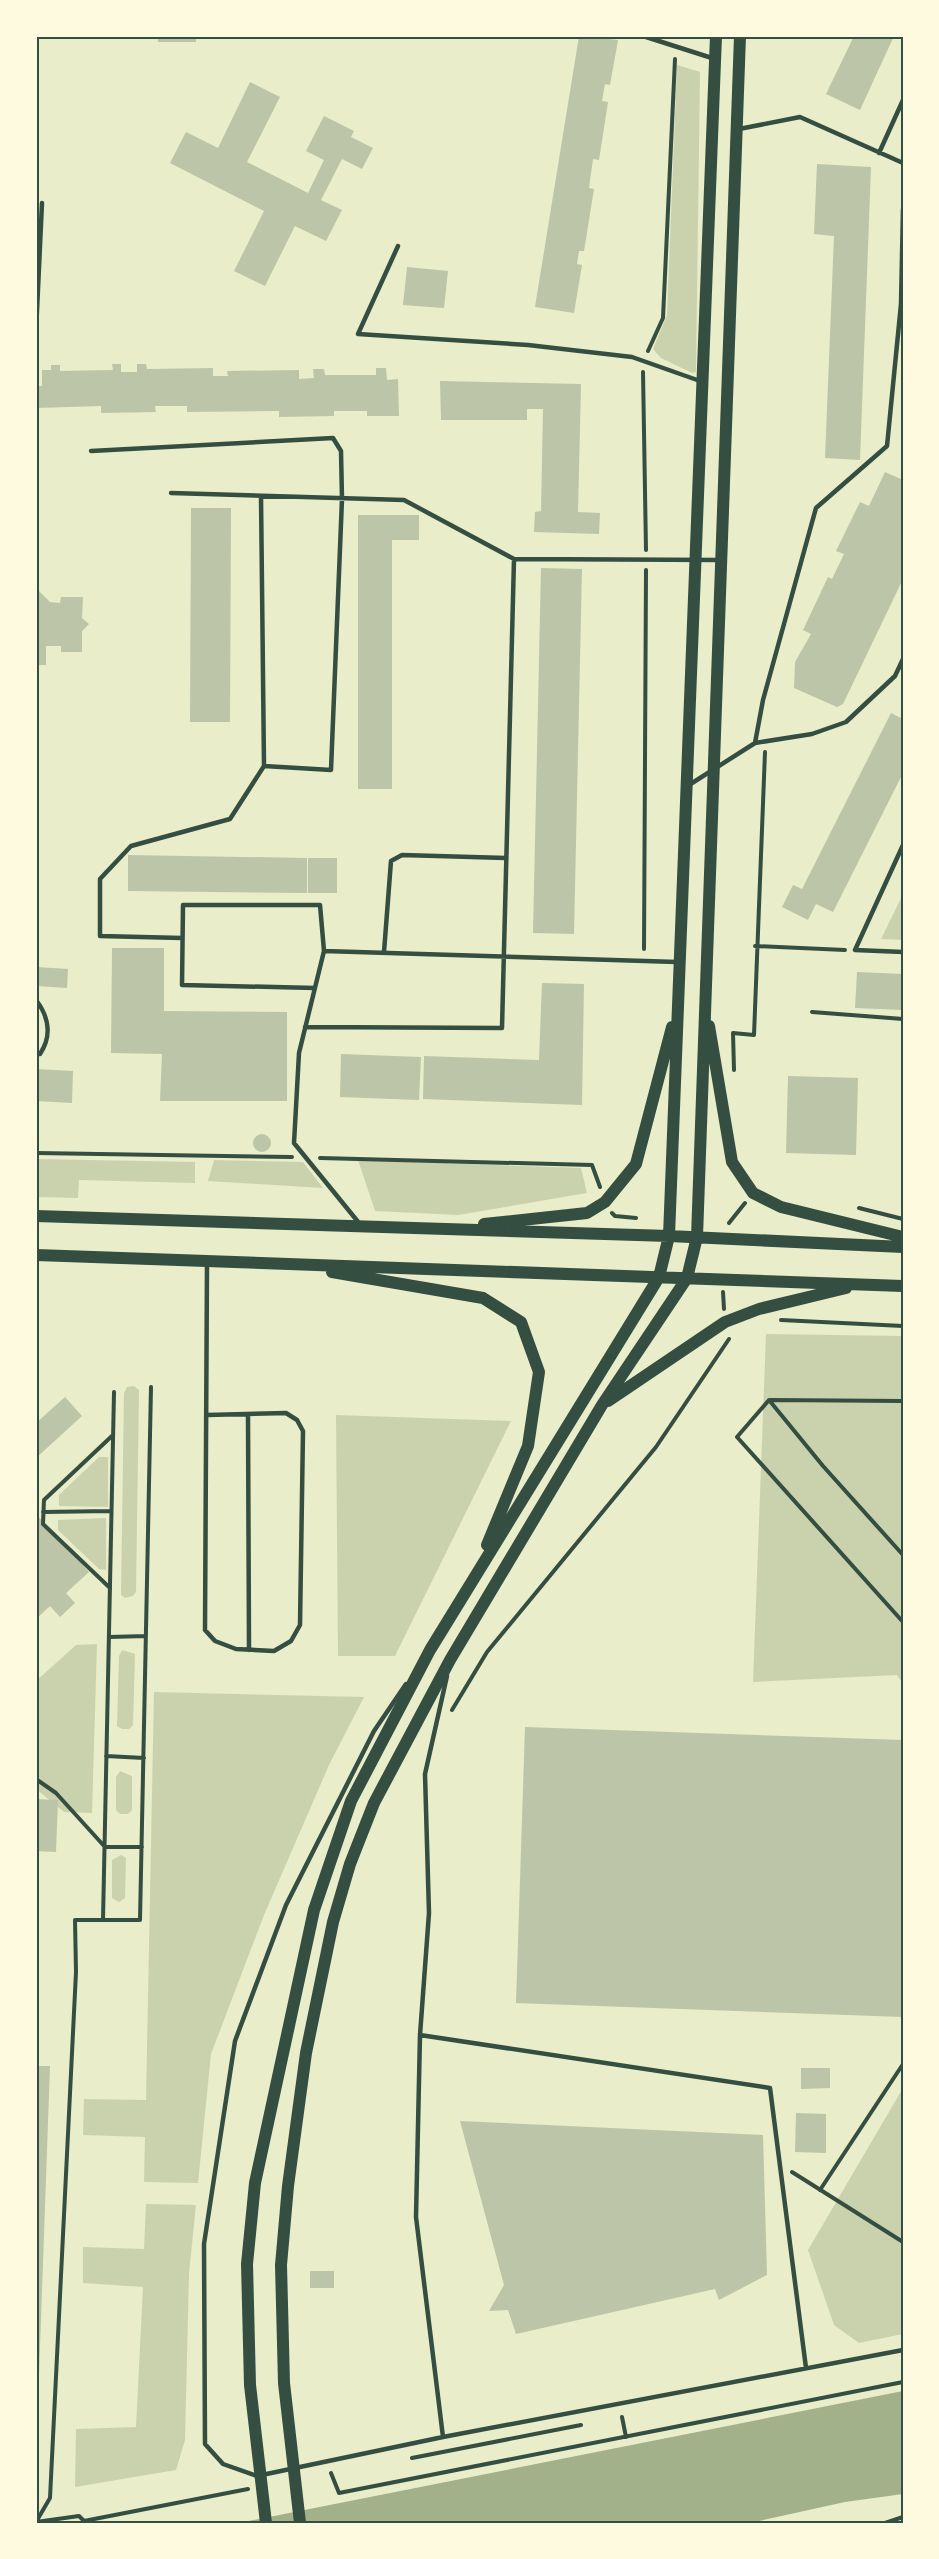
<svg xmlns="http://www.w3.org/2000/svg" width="939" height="2559" font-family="'Crimson Pro',serif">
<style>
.green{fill:#cad2ad}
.water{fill:#a3b18a}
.building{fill:#bcc5a7}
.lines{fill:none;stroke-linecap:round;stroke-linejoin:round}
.path{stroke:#344e41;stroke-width:4}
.service{stroke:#344e41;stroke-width:4.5}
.secondary{stroke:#344e41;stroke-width:12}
.neatline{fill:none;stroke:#344e41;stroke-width:2}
</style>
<rect width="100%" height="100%" fill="#e9edc9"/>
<path class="green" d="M677,65L700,72L696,372L692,373L661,358L653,349L667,315Z
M903,894V940L881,939Z
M36,1159L195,1162V1183L79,1180L78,1198L36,1197Z
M214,1160L303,1162L323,1188L208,1181Z
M358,1160L581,1168L587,1193L458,1215L375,1211Z
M766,1334L903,1336V1684L897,1675L753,1682Z
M134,1386L139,1390L136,1592L133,1596L125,1598L121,1595L124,1393L127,1387Z
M336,1415L511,1421L395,1656H338Z
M99,1457H108V1507L59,1506V1495Z
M106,1518V1570L99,1569L58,1530V1520Z
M97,1644L92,1813L64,1812L36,1789V1681L76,1645Z
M122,1650L135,1654L133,1725L129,1729H122L117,1726L119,1656Z
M154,1692L364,1697L329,1765L264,1915L211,2054L198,2183L144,2182L145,2137L83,2135L84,2099L146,2100Z
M120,1771L132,1776V1810L128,1814H120L116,1810V1777Z
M121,1855L126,1858L125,1898L119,1902L112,1898V1860Z
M903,2088V2334L859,2343L834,2325L808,2250Z
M146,2204L196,2205L189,2273L185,2440L176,2470L75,2487L76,2429L136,2427L143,2287L83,2283V2247L144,2249Z"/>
<path class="water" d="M903,2391V2494L845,2502L750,2523H239Z"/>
<path class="building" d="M158,36H196V42H158Z
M579,36L618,40L610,85L605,84L602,101L608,102L599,160L593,159L589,188L594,189L584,251H579L577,264L582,265L574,313L535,307Z
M854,36H894L860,110L826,94Z
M250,82L280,97L247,162L308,193L324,160L306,151L324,116L354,131L351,137L373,148L362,169L342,159L321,200L342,210L326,241L295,226L265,286L234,271L264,211L170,163L186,132L218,148Z
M817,164L871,167L860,460L825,458L834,236L814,234Z
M407,267L448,271L444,308L403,305Z
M112,364H121V372H137V364H146L147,369L213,368V376H228L227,371L299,370V379L314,378L313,369H324L325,375H376V368H386L387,380L398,379L399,416H367V411H334V416L279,417V411L187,412V406H155L156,412L101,413V406L36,408V386H42V370H51V365H60V371L113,370Z
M440,381L581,384L578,512L600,513L599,534L534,532L535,512L541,511L543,409H527V420H441Z
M885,472L903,480V579L843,704L837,707L794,688L795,662L811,634L803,630L828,577L832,579L844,554L836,551L860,502L869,506Z
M191,508H231L230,722H190Z
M358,515H419V540H392V789H358Z
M541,568L582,569L574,934L533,933Z
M36,588L50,602L60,603L61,597H83L82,618L89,624L82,631V652H61V646H46V665H36Z
M891,713L903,719V773L833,912L816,904L808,920L782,907L793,885L802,889Z
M128,855L307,858V893L128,891Z
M308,858H337V893H308Z
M112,948H164V1011L287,1012V1101H160L162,1054L111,1053Z
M36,967L68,969L67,988L36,986Z
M857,972L903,974V1010L855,1008Z
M542,983L584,984L582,1105L423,1099L424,1056L539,1060Z
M341,1054L421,1057L419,1100L340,1097Z
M36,1069L73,1071L72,1103L36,1101Z
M788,1076L858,1078L856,1155L786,1153Z
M253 1143a9 9 0 1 1 18 0a9 9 0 1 1-18 0Z
M65,1397L82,1416L36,1458V1423Z
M36,1514L89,1572L66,1593L75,1603L60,1617L50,1606L36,1619Z
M525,1727L903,1740V2017L516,2003Z
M36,1799L58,1800L56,1852L36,1851Z
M36,2066H50L38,2404H36Z
M801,2068H830V2088L801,2089Z
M796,2113L826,2114V2153L795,2152Z
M460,2121L763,2135L767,2275L719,2300L715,2289L516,2334L508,2310L489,2311L504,2285Z
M310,2271H334V2288H310Z"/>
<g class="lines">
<path class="path" d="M648,351L663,318L675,59
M643,372L646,550
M755,946L845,950
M644,949L646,570
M812,1012L903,1019
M734,1070L733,1033L754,1035L765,752
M36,1153L292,1157
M320,1158L592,1165L600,1187
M859,1208L903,1219
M612,1213L615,1216L636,1218
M729,1223L745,1203
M723,1292L724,1309
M781,1320L903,1326
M770,1400L903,1401
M43,1512L111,1511
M903,1555L823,1466L769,1400L737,1437L903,1622
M110,1588L43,1524L44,1500L113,1435
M109,1637L146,1636
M452,1710L487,1652L656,1447L729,1339
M106,1756L144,1758
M36,1779L56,1793L105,1847H142
M103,1920L114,1392
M792,2172L903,2242
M820,2190L903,2064
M622,2417L626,2437
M412,2458L581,2425
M331,2473L339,2493L903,2382
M36,2522L50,2498L76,1972L75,1920H140L151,1387
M36,2522L79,2516L84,2521L248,2489
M885,2523L903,2517"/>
<path class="service" d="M643,36L715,59
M739,129L800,117L903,163
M879,153L903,100
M398,246L358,334L528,345L632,357L700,381
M36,332L42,203
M91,451L333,438L341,451L342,499L331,770L264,766L261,496
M171,493L404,500L514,559L721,560
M755,743L763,700L816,508L887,446L901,304L903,209
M689,785L755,743L812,734L846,722L895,676L903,659
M903,845L855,950L903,952
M182,938L100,936V879L131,846L230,819L264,766
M384,952L391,861L402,855L506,858
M315,988L182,985L183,905H320L324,951
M36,1000C49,1017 52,1036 40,1054H36
M305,1027L502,1028L514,559
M359,1223L294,1143L299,1053L324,951L677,962
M207,1264L205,1630L215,1641L236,1649L274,1651L291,1641L300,1625L303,1431L297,1420L286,1413L207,1415
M248,1414L249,1650
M406,1684L374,1731L286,1905L235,2041L204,2244L205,2444L223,2464L257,2476L443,2437L416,2217L420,2035L429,1913L425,1774L447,1676
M420,2035L770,2088L806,2368
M443,2437L903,2350"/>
<path class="secondary" d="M709,1026L732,1162L753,1193L781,1207L903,1237
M36,1216L669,1236L903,1247
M484,1224L587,1213L605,1202L636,1164L672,1027
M36,1255L903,1286
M332,1272L483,1298L521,1322L539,1372L528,1446L487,1545
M608,1401L725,1322L759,1309L846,1288
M266,2523L250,2385L247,2264L255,2183L314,1910L351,1801L430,1650L659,1277L669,1236L716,36
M300,2523L284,2383L281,2265L288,2186L306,2053L333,1922L350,1864L374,1803L450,1660L602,1405L687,1278L697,1237L740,36"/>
</g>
<rect width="939" height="2559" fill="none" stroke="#fefae0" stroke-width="75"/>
<rect x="38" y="38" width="864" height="2484" class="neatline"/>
</svg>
